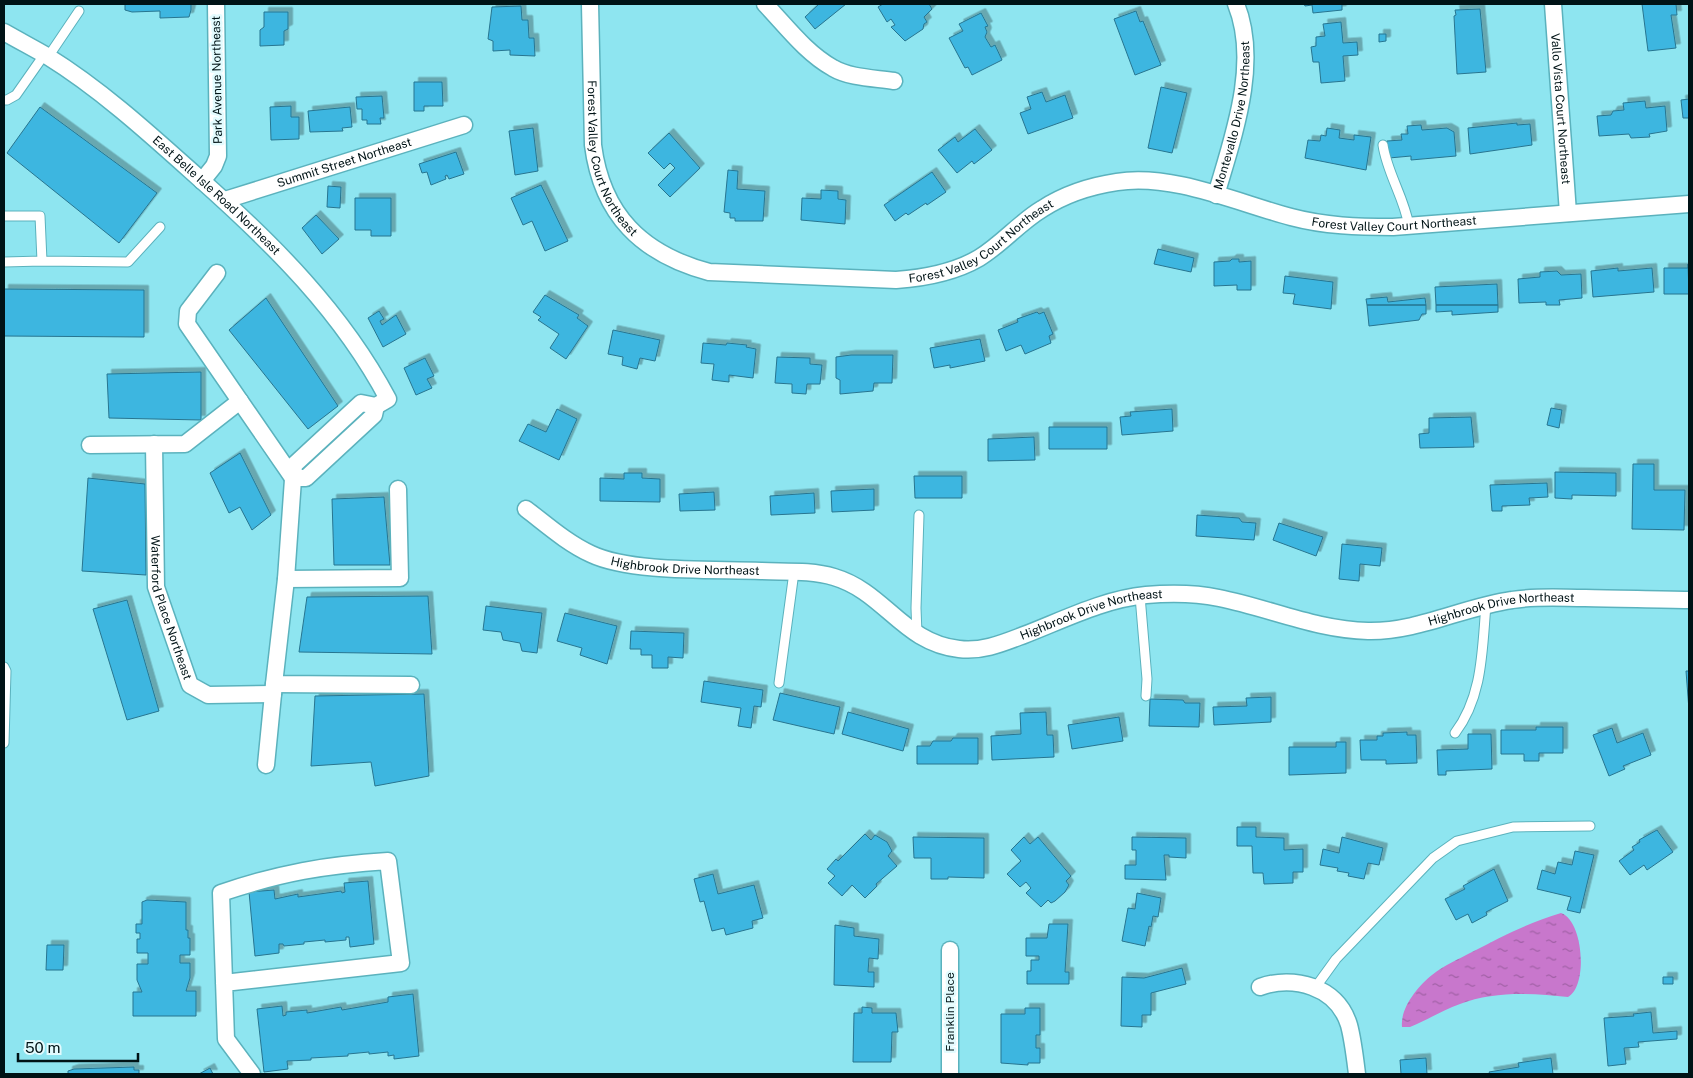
<svg xmlns="http://www.w3.org/2000/svg" width="1693" height="1078" font-family="'Public Sans',sans-serif">
<style>
.water{fill:url(#water-ripples)}
.building{fill:#3eb6e0;stroke:#277590;filter:url(#shadow)}
.lines{fill:none;stroke-linecap:round;stroke-linejoin:round}
.lane-casing{stroke:#5bb2bd;stroke-width:11}
.street-casing{stroke:#5bb2bd;stroke-width:19}
.lane{stroke:#fff;stroke-width:9}
.street{stroke:#fff;stroke-width:16}
.labels{text-anchor:middle;stroke-width:5;stroke-linejoin:round;paint-order:stroke}
.street-label{font-size:12px;fill:#001316;stroke:#e3fbfe}
</style>
<defs>
<pattern id="water-ripples" width="26" height="14" patternUnits="userSpaceOnUse" patternTransform="scale(1.25)"><rect width="26" height="14" fill="#c877cc"/><path d="M2 4q2-2 4 0t4 0M15 11q2-2 4 0t4 0" fill="none" stroke="#a060a5"/></pattern>
<filter id="shadow"><feDropShadow dx="4.5" dy="-4.5" stdDeviation="0" flood-color="#0004"/></filter>
</defs>
<rect width="100%" height="100%" fill="#8ee5f0"/>
<path class="water" d="M1561,913C1584,921 1588,987 1568,997C1533,993 1493,991 1460,1004C1443,1010 1427,1020 1410,1027H1402C1400,1008 1418,986 1432,975C1444,965 1459,959 1472,952C1501,937 1530,922 1561,913Z"/>
<path class="building" d="M104,4H191V10L189,17L160,18V11L132,12L125,10V4Z
M819,4H846L815,29L805,17Z
M883,4H929L932,9L924,17L927,22L924,24L923,29L905,41L891,27L895,25L891,19L887,22L878,7Z
M1304,4H1342V10L1313,13L1312,5L1305,6Z
M1642,4H1676L1677,15H1671L1676,48L1648,51Z
M521,6L522,20H528L529,38H534L535,56L510,55V50L493,51V41L488,39L492,7Z
M1480,9L1486,72L1457,74L1454,16L1456,15L1455,10Z
M1136,11L1140,22L1143,21L1161,65L1135,75L1114,19Z
M264,12H288V29L284,31V45L260,46V30L264,27Z
M981,13L988,26L985,27L987,32L985,37L991,47L995,45L1002,60L972,75L968,67L965,68L949,38L963,31L959,24Z
M1341,22L1343,43L1357,42L1358,55L1343,56L1345,81L1321,83L1319,62H1313L1311,47L1316,46V37L1325,36L1323,24Z
M1379,34H1386V41L1379,42Z
M414,82H442L443,106H424V111H414Z
M1161,87L1187,93L1172,153L1148,148Z
M1042,92L1046,102L1065,95L1073,118L1028,134L1020,113L1031,109L1027,97Z
M382,96L384,118H380L381,124H367V120H362V109H357L356,97Z
M1689,99V118H1683L1681,100Z
M1645,101L1646,108L1665,106L1667,131L1649,134L1650,137L1631,138L1629,134L1599,136L1597,116L1611,115L1613,111L1624,110L1623,103Z
M291,106V117H299V139L271,140L270,107Z
M40,107L157,193L119,243L7,153Z
M350,107L352,127L342,128L343,131L310,132L308,111Z
M1517,123V125L1530,124L1532,145L1470,154L1468,128Z
M1421,125L1422,130L1447,128L1454,132L1456,156L1411,160V156L1389,158L1387,141L1402,140L1401,134H1408L1407,126Z
M533,128L538,171L515,175L509,131Z
M1327,128L1340,130L1339,138L1354,140V135L1371,137L1366,170L1305,158L1308,140L1320,141L1321,135L1326,136Z
M975,129L992,150L974,164L972,161L957,173L938,150L955,137L958,142Z
M669,133L700,168L670,197L658,185L675,168L670,163L664,169L648,153Z
M456,152L464,174L449,179L447,175L445,176L446,179L431,185L427,172L422,173L419,164Z
M728,170L738,171L737,189L765,191L763,221H735V218H730V213L724,212Z
M932,172L946,192L927,205L926,203L908,215L906,213L895,221L884,205Z
M541,185L568,241L545,251L532,221L523,225L511,198Z
M328,186L341,187L340,208L327,207Z
M821,190L838,191V199L846,200L845,224L801,220L802,198L821,199Z
M355,198H391V236H371V230H355Z
M316,215L339,239L322,254L302,228Z
M1158,249L1194,258L1191,272L1154,264Z
M1232,259H1239V262L1251,261V290H1237V285L1214,286V262L1230,261Z
M1688,264L1689,294H1664V268H1688Z
M1618,268V271L1652,268L1654,292L1593,297L1591,271Z
M1557,271L1561,275L1581,274L1582,298L1559,300L1560,305H1546V302L1519,303L1518,279L1540,277V272Z
M1285,276L1333,282L1331,309L1293,304L1295,294L1283,293Z
M1497,284L1498,305H1436L1435,287Z
M4,289L144,290V337L4,336Z
M545,295L579,315L577,318L588,326L566,359L550,348L559,334L538,320L541,317L533,312Z
M1387,297L1388,302L1425,298L1426,305H1367L1366,299Z
M266,298L338,406L308,429L229,330Z
M1367,305H1426V314H1422L1419,320L1369,326Z
M1436,305H1498V312L1452,315V311L1436,312Z
M379,311L384,319L380,321L382,325L396,315L406,334L383,347L368,318Z
M1037,312L1039,314L1044,312L1053,334L1049,336L1051,343L1025,354L1021,345L1006,351L998,330L1018,322L1017,319Z
M613,330L660,340L655,361L640,358L637,369L622,365L623,357L608,354Z
M980,339L985,361L950,368V365L934,368L930,348Z
M703,343L726,345L727,343L747,345L746,347L756,349L753,378L729,375V382L712,380L714,364L701,363Z
M851,355H893L892,383H874L873,391L840,394V380L836,378V357Z
M777,357L810,358V364L822,365L820,384H807L806,394L792,393V384L775,383Z
M425,358L434,376L427,379L432,388L416,395L404,368Z
M201,372V420L109,418L107,374Z
M1551,408L1562,410L1559,428L1547,425Z
M557,409L577,419L559,460L519,441L528,424L546,432Z
M1172,409L1173,431L1122,435L1120,417L1131,416L1130,412Z
M1471,417L1474,447L1420,448L1419,434L1429,433V418Z
M1049,427H1107V449H1049Z
M1034,437L1035,460L988,461V439Z
M240,453L271,515L252,530L240,507L229,513L210,473Z
M1633,464H1654V490H1685L1684,530L1632,529Z
M1555,472L1616,473V496L1572,495V499L1555,498Z
M624,473H642V478L660,479V502L600,501V478L624,479Z
M914,476H962V498H915Z
M88,478L145,484L146,575L82,571Z
M1547,483L1548,497L1529,498L1530,505L1502,506V511H1492L1490,485Z
M874,489V510L832,512L831,491Z
M714,492L715,510L680,511L679,494Z
M814,493L815,513L771,515L770,496Z
M384,497L390,565H334L332,499Z
M1197,515L1239,518L1242,522L1256,523L1254,540L1196,536Z
M1279,523L1323,537L1316,556L1273,540Z
M1342,544L1382,548L1380,566L1360,564L1359,581L1339,579Z
M428,596L432,654L299,652L307,597Z
M127,600L159,711L127,720L93,609Z
M486,606L542,613L537,653L522,651L520,643L503,640L501,632L483,630Z
M565,613L617,626L607,664L580,655L582,648L557,641Z
M631,631L684,633L683,658L668,657V668H652V655H641V649H630Z
M1686,671H1689V710Z
M704,681L763,690L761,707L754,706L751,728L738,726L741,708L701,702Z
M780,693L840,707L834,734L773,720Z
M424,694L429,776L375,786L371,762L311,766L315,696Z
M1271,697V722L1214,725L1213,707L1247,706L1246,698Z
M1150,699L1183,700L1185,703H1200L1199,727L1149,726Z
M848,712L909,729L903,751L842,734Z
M1046,712L1047,735H1053L1054,757L992,760L991,736L1021,734L1020,713Z
M1119,717L1123,741L1072,749L1068,725Z
M1536,727H1563V753H1539V761H1524V754H1501V730H1536Z
M1612,728L1617,743L1643,733L1651,755L1623,766L1625,769L1609,776L1593,735Z
M1407,732V735H1416L1417,763L1386,764V760H1361L1360,740H1377V736H1383V733Z
M1468,734H1491L1492,769L1446,771V775H1438L1437,750L1468,749Z
M953,738H978V764H917V746H930L933,741H951Z
M1336,742H1346V773L1289,775V747H1336Z
M1237,827H1256V837L1284,838V850L1303,849V872H1293V883L1264,884L1263,873H1253L1252,846H1237Z
M1657,830L1673,852L1647,870L1644,865L1630,875L1619,861L1634,850L1632,847L1640,842L1639,840Z
M865,834L871,840L875,835L887,842L892,851L888,856L897,866L876,884L877,886L865,898L852,885L842,896L828,883L835,876L827,869L836,859L838,861Z
M913,837L984,838V878L948,877V879H931V858H914Z
M1024,837L1030,844L1038,837L1071,876L1066,881L1069,885L1065,892L1055,901L1051,903L1048,900L1041,907L1026,893L1031,888L1026,882L1020,887L1007,874L1021,861L1011,850Z
M1132,837L1186,838V858L1169,857V855H1164L1166,880L1125,879V865H1136V850H1132Z
M1342,837L1383,848L1379,865L1368,863L1364,879L1348,876L1349,873L1337,871L1338,868L1320,865L1323,849L1339,853Z
M1575,851L1594,855L1580,913L1567,910L1571,897L1537,889L1542,870L1555,874L1558,862L1572,865Z
M1494,869L1508,901L1486,912L1487,915L1472,923L1468,914L1456,920L1445,899L1465,889L1463,886Z
M713,874L718,894L754,885L763,918L752,921L753,928L726,935L724,928L712,931L704,901L700,902L694,879Z
M368,881L374,944L350,947L349,937H346V940L325,942V940L304,942V944L284,946L283,944H279V953L255,956L249,892L274,890L275,899L298,894V897L341,891L342,893L345,892L344,883Z
M1137,893L1161,898L1158,917L1153,916L1151,927L1149,926L1145,946L1122,941L1128,908L1135,909Z
M147,900L186,902V930H188V938H190V955H180V963H190V978L186,991H196V1016H133V992H142L137,980V964H148V953H137V939H140V933H136V924H142V902Z
M1049,924H1068L1065,972H1069V984H1027V971H1031V960H1039V956H1026V938H1047Z
M835,925L854,928V936L879,939L878,959L869,958L868,972H874V987L834,985Z
M47,945H64L63,970H46Z
M1182,968L1186,984L1151,993V1015H1142V1027L1121,1026L1122,977L1144,978Z
M1663,977H1673V984H1663Z
M413,994L419,1056L394,1059V1055L388,1056V1052L369,1054V1052L348,1054V1056L311,1058V1060L287,1061L288,1069L264,1072L257,1009L282,1006L283,1016L286,1015V1012L307,1010V1013L341,1007L342,1010L388,1002V997Z
M862,1007L872,1008V1013H896L898,1032H892L891,1062H853L854,1013H862Z
M1025,1008H1040V1035H1036V1048H1040V1063H1028V1065L1001,1063V1014H1025Z
M1651,1012L1653,1033L1677,1031V1039L1638,1042L1639,1047L1624,1048L1626,1064L1608,1066L1604,1018L1634,1016L1633,1014Z
M1426,1058L1427,1074H1401L1400,1060Z
M1551,1058L1553,1074H1490L1489,1072L1519,1067L1518,1063Z
M134,1067V1070H139V1074H68V1071L74,1069Z
M210,1068L213,1074H199Z"/>
<g class="lines">
<defs>
<path id="lane" d="M48,57L79,11
M4,100H7L16,95L44,55
M1383,145C1387,173 1404,197 1409,226
M4,216H40L42,261L128,262L160,227
M4,262L42,261
M1140,596L1147,679L1146,696
M917,634L916,608L919,515
M4,667L6,671L4,743
M779,683L794,572
M1455,733C1483,696 1482,650 1486,605
M1315,988L1336,959L1433,858L1457,841L1513,827L1590,826"/>
<g id="street">
<path id="s1" d="M590,4L593,145C602,215 642,254 709,272L896,280C924,278 955,272 979,258C1002,244 1020,222 1042,209C1065,194 1090,186 1117,182C1172,173 1238,203 1291,217C1325,226 1358,227 1393,227L1689,204"/>
<path d="M765,4C786,26 806,53 833,68C850,78 875,78 894,81"/>
<path id="s2" d="M1553,4L1568,213"/>
<path id="s3" d="M4,32C18,40 33,48 47,56C102,90 152,136 200,179C273,244 342,312 388,399L376,406L361,403L294,465L286,579L400,578L398,489"/>
<path d="M202,181L214,166L218,156L216,4"/>
<path id="s4" d="M1216,195C1233,137 1260,63 1236,4"/>
<path id="s5" d="M225,200L464,125"/>
<path d="M217,273L188,311L187,324L293,478"/>
<path id="s6" d="M154,444L156,587L190,685L208,695L273,694"/>
<path d="M90,445L185,444L240,401"/>
<path d="M293,478H306L374,415L376,406"/>
<path id="s7" d="M526,509C547,525 567,543 591,554C631,573 715,569 761,571C785,572 811,570 834,577C885,592 903,643 959,649C982,652 1003,643 1024,635C1063,620 1104,599 1146,595C1170,593 1195,593 1219,598C1269,608 1317,630 1368,631C1418,632 1463,607 1512,600C1536,596 1561,598 1585,598C1620,599 1655,599 1689,600"/>
<path d="M286,579L274,684L411,685"/>
<path d="M266,765L274,684"/>
<path d="M950,950V1074"/>
<path d="M224,983L401,963L388,861C325,865 280,873 221,893L226,1039L252,1074"/>
<path d="M1260,987C1293,975 1337,986 1349,1025C1353,1040 1355,1058 1357,1074"/>
</g>
</defs>
<use href="#lane" class="lane-casing"/>
<use href="#street" class="street-casing"/>
<use href="#lane" class="lane"/>
<use href="#street" class="street"/>
</g>
<g class="labels">
<g class="street-label">
<text transform="translate(217 80) rotate(-91)" y="4">Park Avenue Northeast</text>
<text dy="4" stroke="none"><textPath href="#s2" startOffset="105">Vallo Vista Court Northeast</textPath></text>
<text dy="4" stroke="none"><textPath href="#s4" startOffset="82">Montevallo Drive Northeast</textPath></text>
<text dy="4" stroke="none"><textPath href="#s1" startOffset="159">Forest Valley Court Northeast</textPath></text>
<text dy="4" stroke="none"><textPath href="#s5" startOffset="125">Summit Street Northeast</textPath></text>
<text dy="4" stroke="none"><textPath href="#s3" startOffset="269">East Belle Isle Road Northeast</textPath></text>
<text dy="4" stroke="none"><textPath href="#s1" startOffset="1042">Forest Valley Court Northeast</textPath></text>
<text dy="4" stroke="none"><textPath href="#s1" startOffset="608">Forest Valley Court Northeast</textPath></text>
<text dy="4" stroke="none"><textPath href="#s7" startOffset="175">Highbrook Drive Northeast</textPath></text>
<text dy="4" stroke="none"><textPath href="#s6" startOffset="166">Waterford Place Northeast</textPath></text>
<text dy="4" stroke="none"><textPath href="#s7" startOffset="1029">Highbrook Drive Northeast</textPath></text>
<text dy="4" stroke="none"><textPath href="#s7" startOffset="609">Highbrook Drive Northeast</textPath></text>
<text transform="translate(950 1012) rotate(-90)" y="4">Franklin Place</text>
</g>
</g>
<rect width="1693" height="1078" fill="none" stroke="#001316" stroke-width="10"/>
<path d="M18 1053v8h120v-8" fill="none" stroke="#001316" stroke-width="2.5"/>
<text x="25" y="1053" font-size="15" fill="#001316" stroke="#e3fbfe" stroke-width="4" paint-order="stroke">50 m</text>
</svg>
